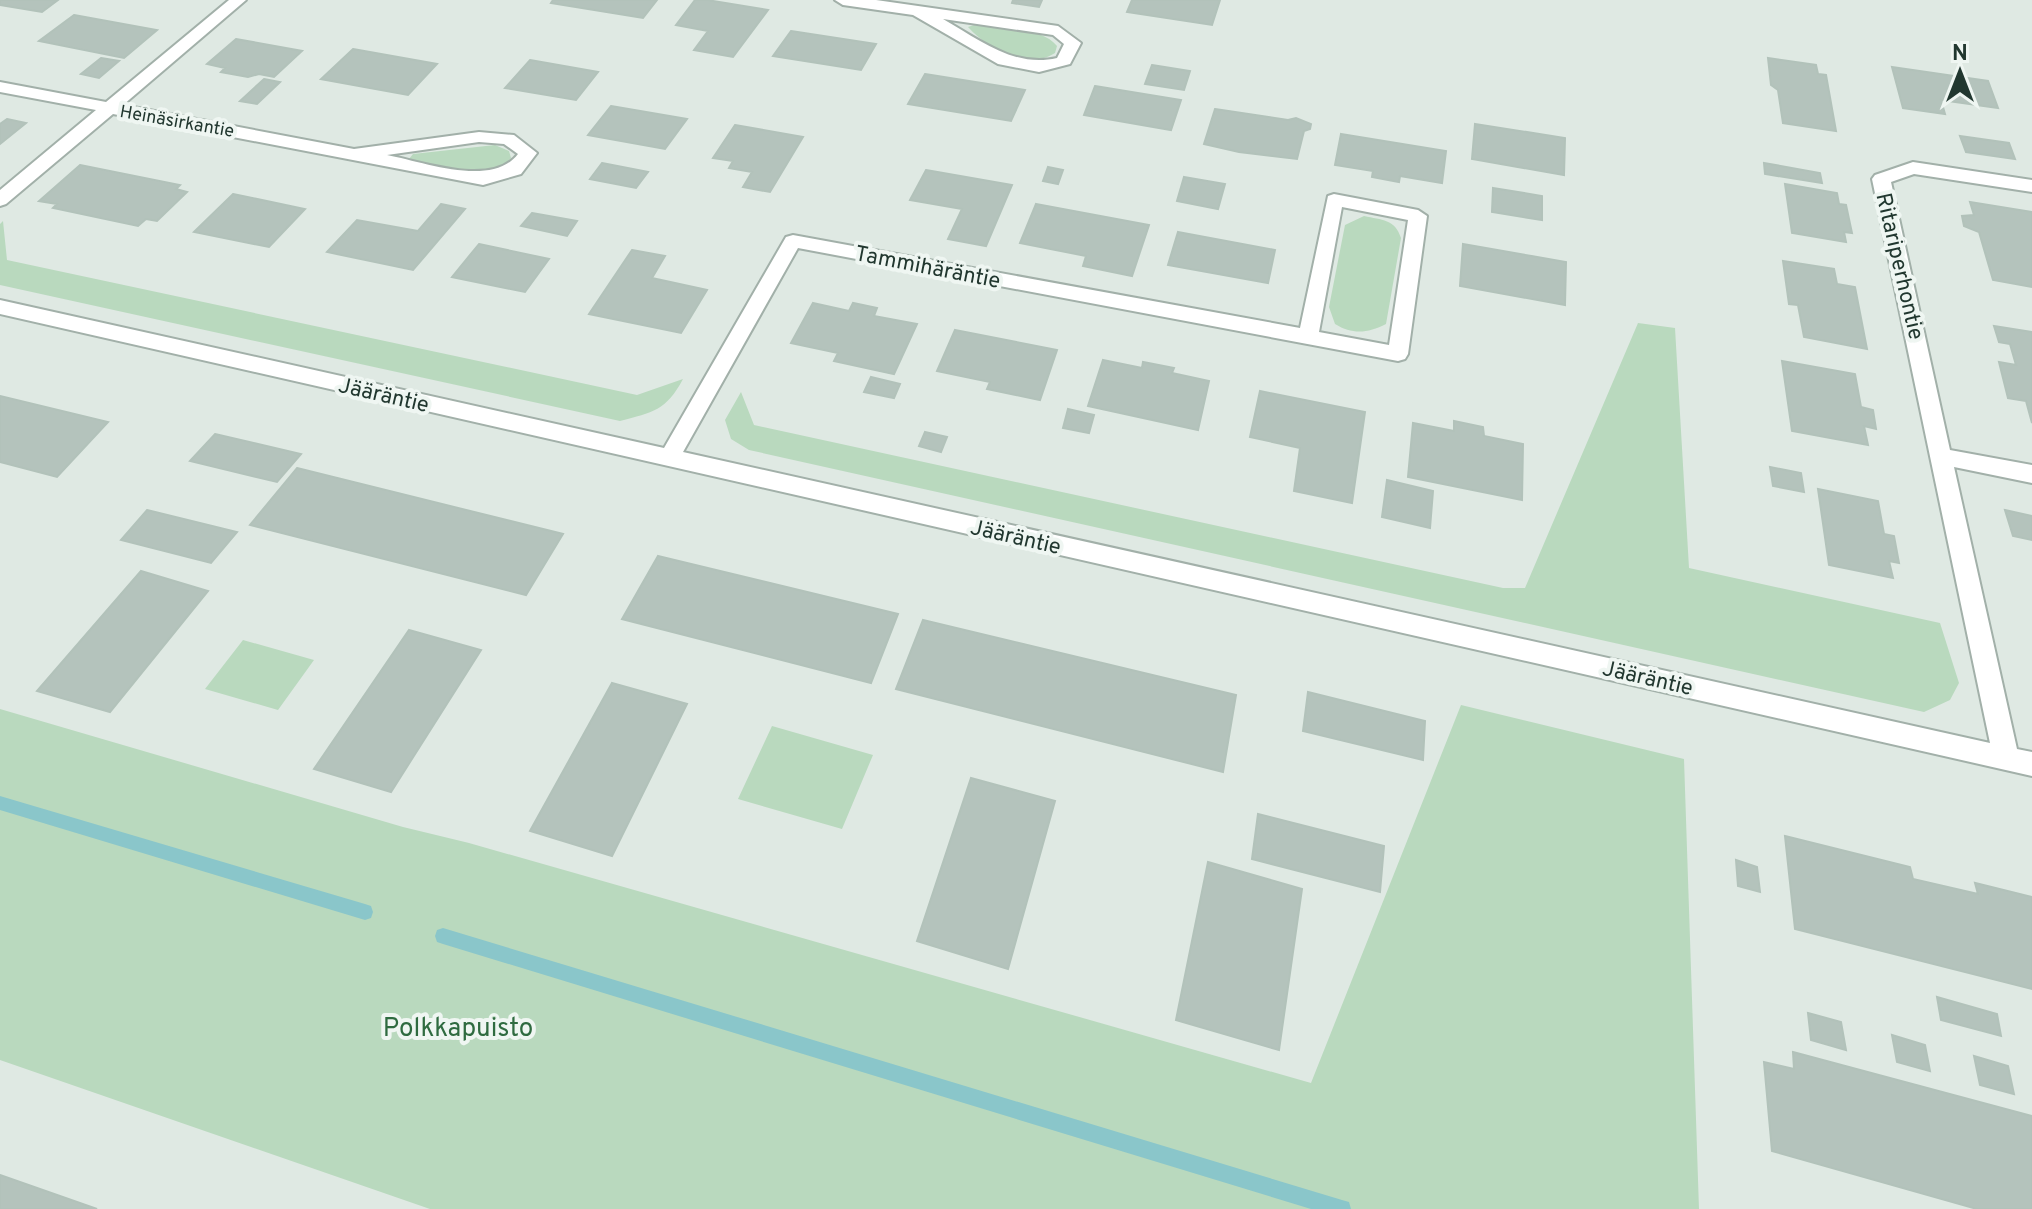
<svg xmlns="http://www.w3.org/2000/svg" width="2032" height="1209" font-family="Overpass,sans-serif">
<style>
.green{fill:#b9d9be}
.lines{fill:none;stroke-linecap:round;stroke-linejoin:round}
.stream{fill:#8ac6ca;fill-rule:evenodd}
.building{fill:#b4c3bc;stroke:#b2c2ba;stroke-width:2}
.minor-casing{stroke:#a2b0a9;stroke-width:4}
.minor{fill:#fff;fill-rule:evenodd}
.labels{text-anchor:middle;stroke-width:8;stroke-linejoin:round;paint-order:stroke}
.far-street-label{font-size:18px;fill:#21372f;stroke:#eff6f2}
.street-label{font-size:22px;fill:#21372f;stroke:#eff6f2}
.near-park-label{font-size:26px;fill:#2f6b40;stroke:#eff6f2}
</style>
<rect width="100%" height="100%" fill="#dfe9e3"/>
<path class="green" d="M974,25C997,29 1042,26 1057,46L1055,53C1027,71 988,49 968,27Z
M495,145L509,151L511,158C492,183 435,164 409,159L413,154Z
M1364,216C1382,220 1395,219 1401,238L1386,324C1368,333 1353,335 1335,324L1329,307L1345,225Z
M3,221L7,260L637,395L683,379C666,411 653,412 620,421L0,285V224Z
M1638,323L1675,328L1689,568L1940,623L1959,683L1950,700L1924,712L749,450L731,439L725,420L741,392L754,425L1503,588H1525Z
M243,640L314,660L278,710L205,689Z
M1461,705L1684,759L1699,1209H430L0,1060V709L403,827L469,843L1311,1083Z
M772,726L873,755L842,829L738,799Z"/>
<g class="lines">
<path class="stream" d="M0,796L365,904L371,906L373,912L371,918L365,920L0,810Z
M443,928L1342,1200L1349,1202L1351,1209H1311L443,944L437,942L435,936L437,930Z"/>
</g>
<path class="building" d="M0,0H58L42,12L0,5Z
M553,0H657L643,18L551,3Z
M695,0H707L768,10L733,57L694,50L708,31L676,25Z
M1013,0H1042L1039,7L1012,3Z
M1132,0H1220L1212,25L1127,12Z
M74,15L157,30L124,58L39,41Z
M791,31L876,44L861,70L773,56Z
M236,39L302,51L274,77L259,74L248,77L221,72L225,68L207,64Z
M353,49L437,64L408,95L321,79Z
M101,58L119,61L99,78L81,74Z
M1768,58L1816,65L1818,74L1826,75L1836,131L1783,123L1778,90L1771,85Z
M530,60L598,72L576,100L505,88Z
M1152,65L1190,71L1184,90L1145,84Z
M1892,67L1988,81L1998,108L1941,100L1945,114L1903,108Z
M925,74L1025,90L1011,121L908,104Z
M264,79L280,82L257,104L240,101Z
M1095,86L1181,100L1171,130L1084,115Z
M611,106L687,119L665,149L588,135Z
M1215,109L1288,120L1296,118L1311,124L1310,129L1304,131L1297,159L1239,152L1204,144Z
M7,119L26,123L0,144V124Z
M1475,124L1565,138L1564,175L1472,159Z
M735,125L803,137L770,192L743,187L752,172L729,168L733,161L713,158Z
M1341,134L1446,151L1442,183L1400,176L1399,182L1372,177L1373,171L1335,165Z
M1960,136L2009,143L2015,159L1966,152Z
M602,163L648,172L636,188L590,179Z
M1764,163L1820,173L1822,183L1765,174Z
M80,165L180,185L176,189L187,192L157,221L146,219L138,226L53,208L57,204L39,201Z
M1048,167L1063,170L1058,184L1043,181Z
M926,170L1012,185L986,246L948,239L962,209L910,200Z
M1184,177L1225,184L1218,209L1177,201Z
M1785,184L1837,193L1839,204L1846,205L1852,233L1844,232L1846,242L1792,233Z
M1493,188L1542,196V220L1492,212Z
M233,194L305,209L269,247L194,232Z
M1970,202L2032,212V287L1993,280L1979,232L1964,226L1962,216L1974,215Z
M441,204L465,209L413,270L327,252L357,220L418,231Z
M1036,204L1149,225L1132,276L1083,266L1086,256L1020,243Z
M532,213L577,221L567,236L521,226Z
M1178,232L1275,250L1268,283L1168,265Z
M479,244L549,259L525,292L452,277Z
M1463,244L1566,262L1565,305L1460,286Z
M632,250L665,256L652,278L707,290L681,333L589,314Z
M1783,261L1834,269L1837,284L1855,287L1867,349L1804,337L1798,305L1789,304Z
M813,303L849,311L853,303L877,308L874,316L917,324L894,374L834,361L838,353L791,343Z
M1994,326L2032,332V423L2026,401L2008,398L1999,362L2016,365L2010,344L1999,342Z
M955,330L1057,350L1040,400L987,389L990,382L937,371Z
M1103,360L1142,368L1143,362L1174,368L1172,373L1209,381L1198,430L1088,406Z
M1782,361L1855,374L1861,407L1873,410L1876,429L1864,426L1868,445L1792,431Z
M871,377L900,384L894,398L864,392Z
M1260,391L1365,412L1352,503L1294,491L1300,448L1250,437Z
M0,396L108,422L57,477L0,462Z
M1068,409L1094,415L1089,433L1063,428Z
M1454,421L1483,427L1484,436L1523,444L1522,500L1408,477L1413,423L1454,431Z
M925,432L947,437L941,452L919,446Z
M215,434L301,454L277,482L190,461Z
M1770,467L1801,473L1804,492L1773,486Z
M297,468L563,534L526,595L250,525Z
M1387,480L1433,491L1430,528L1382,517Z
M1818,489L1878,501L1884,534L1894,536L1899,563L1889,561L1893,578L1829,565Z
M147,510L237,532L211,563L121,540Z
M2005,510L2032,516V540L2013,536Z
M658,556L898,614L871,683L622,619Z
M141,571L208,591L110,712L37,691Z
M923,620L1236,695L1223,772L896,689Z
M409,630L481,650L391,792L314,769Z
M612,683L687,704L612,856L530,831Z
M1308,692L1425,721L1423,760L1303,731Z
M971,778L1055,801L1008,969L917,941Z
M1258,814L1384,846L1380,892L1252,859Z
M1785,836L1910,867L1913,879L1978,894L1975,883L2032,897V989L1795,929Z
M1736,860L1757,867L1760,892L1738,886Z
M1208,862L1302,889L1279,1050L1176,1020Z
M1937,997L1997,1014L2001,1036L1941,1020Z
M1808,1013L1841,1022L1846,1050L1811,1040Z
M1892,1035L1925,1045L1930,1071L1897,1062Z
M1793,1052L2032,1116V1209H1977L1772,1151L1764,1062L1794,1069Z
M1974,1056L2008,1066L2014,1094L1980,1085Z
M0,1175L97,1209H0Z"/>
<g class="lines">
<defs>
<path id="minor" d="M229,0H246L123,105L354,149L479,132L514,135L537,153L521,174L483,185L113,114L6,204L0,206V190L96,110L0,92V82L106,102ZM479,142L504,144L518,154C492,188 424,162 387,155Z
M835,0H876L1058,26L1081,43L1070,64L1039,72L998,64L913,15L843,5ZM943,19L1053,35L1064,44L1057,58C1014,68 980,40 943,19Z
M1913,162L2032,180V192L1914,174L1891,182L1950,450L2032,465V483L1954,467L2017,749L2032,752V776L0,314V300L664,448L786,237L793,235L1300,328L1328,196L1334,194L1418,210L1427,216L1408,354L1405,359L1398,361L798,248L683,452L1990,743L1872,179L1875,175ZM1342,207L1408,220L1389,345L1319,332Z"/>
</defs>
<use href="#minor" class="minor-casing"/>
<use href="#minor" class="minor"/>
</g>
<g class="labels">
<g class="far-street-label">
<text transform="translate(177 121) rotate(10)" y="6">Heinäsirkantie</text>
</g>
<g class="street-label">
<text transform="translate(928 266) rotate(11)" y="8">Tammihäräntie</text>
<text transform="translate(1901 266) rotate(77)" y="8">Ritariperhontie</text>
<text transform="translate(384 394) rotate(13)" y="8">Jääräntie</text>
<text transform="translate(1016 536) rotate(13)" y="8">Jääräntie</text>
<text transform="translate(1648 677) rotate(13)" y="8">Jääräntie</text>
</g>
<g class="near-park-label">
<text x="458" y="1036">Polkkapuisto</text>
</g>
</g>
<g transform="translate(1960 72)" stroke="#eff6f2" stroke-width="6" paint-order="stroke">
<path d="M0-6L14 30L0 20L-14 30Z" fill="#21372f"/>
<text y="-12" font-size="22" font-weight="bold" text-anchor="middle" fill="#21372f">N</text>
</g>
</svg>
